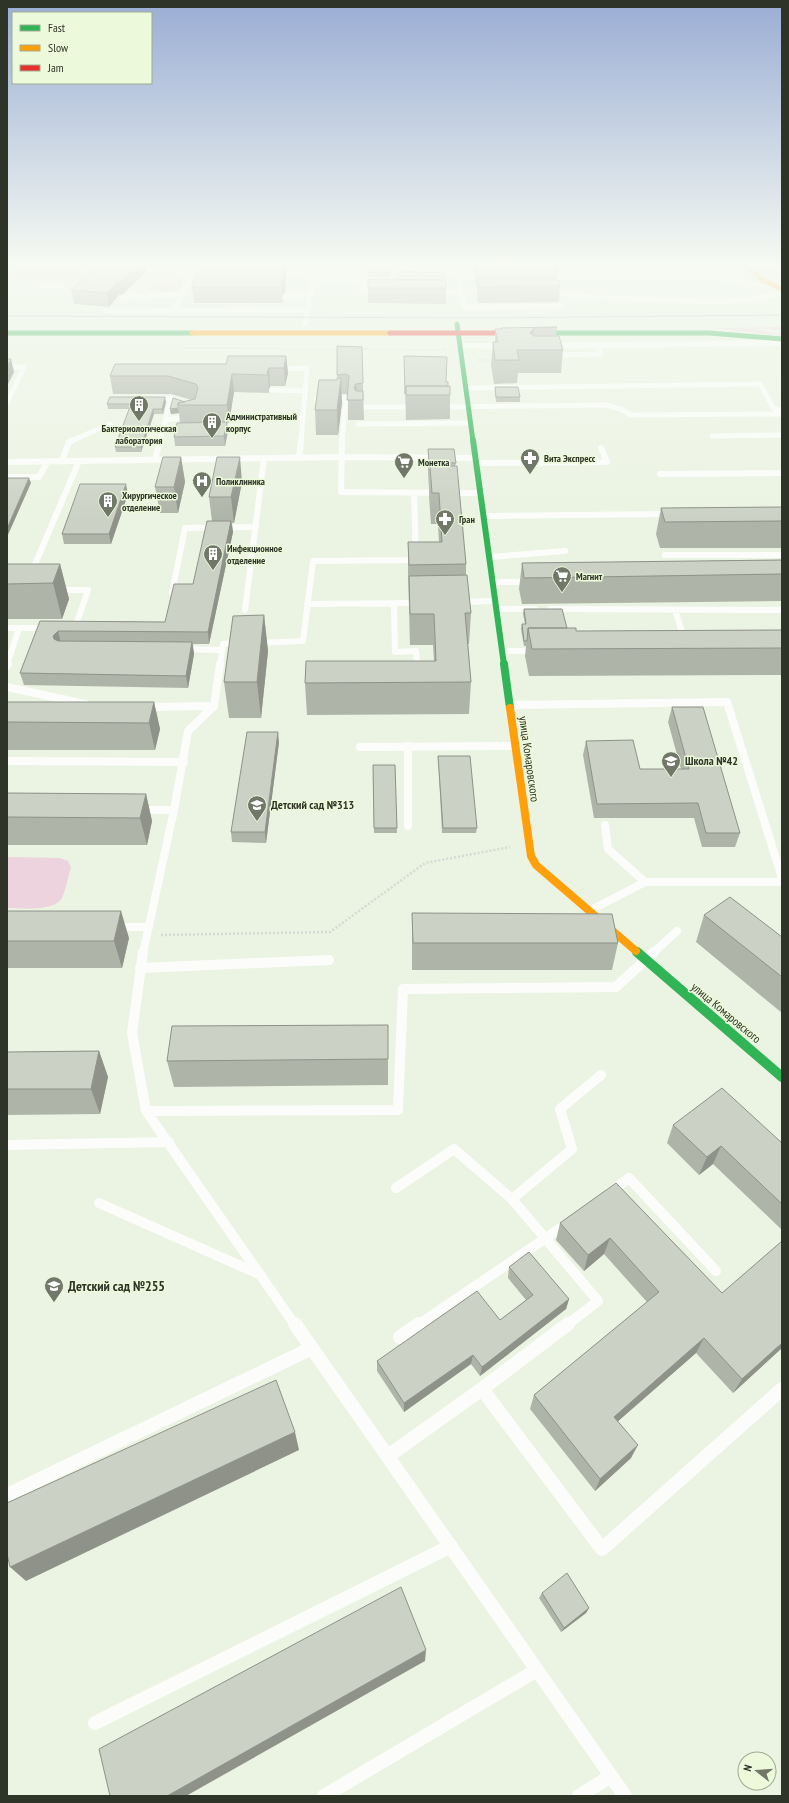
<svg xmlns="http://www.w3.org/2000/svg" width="789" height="1803" font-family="'PT Sans Narrow',sans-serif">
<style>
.green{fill:#ecd3de}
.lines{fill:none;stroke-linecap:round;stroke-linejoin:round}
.path-far1{stroke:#d7d9d4;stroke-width:1.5;stroke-dasharray:1 1;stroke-linecap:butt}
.path{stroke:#d7d9d4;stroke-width:2.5;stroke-dasharray:2 2;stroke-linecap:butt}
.lane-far4{stroke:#fcfdfb;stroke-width:5}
.lane-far3{stroke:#fcfdfb;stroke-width:6}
.lane-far2{stroke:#fcfdfb;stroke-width:8}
.lane-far1{stroke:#fcfdfb;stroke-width:10}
.lane{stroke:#fcfdfb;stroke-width:14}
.street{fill:#fcfdfb;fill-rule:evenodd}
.fast-far3{stroke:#30b455;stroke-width:5}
.fast-far2{stroke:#30b455;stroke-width:6}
.fast-far1{stroke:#30b455;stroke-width:8}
.fast{stroke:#30b455;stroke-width:10}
.slow-far1{stroke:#ff9f0a;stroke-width:5}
.slow{stroke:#ff9f0a;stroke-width:8}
.jam{stroke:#e5322d;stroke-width:5}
.tram{stroke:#c0c2bd;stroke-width:1}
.wall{fill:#afb4a9}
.shaded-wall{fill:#8e9289}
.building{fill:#cbd1c4;stroke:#8e9289}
.labels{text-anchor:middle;stroke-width:3;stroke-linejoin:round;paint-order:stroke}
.far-poi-label{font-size:10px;font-weight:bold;fill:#2f3428;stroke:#ecfadb;text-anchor:start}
.street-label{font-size:12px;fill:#2f3428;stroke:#ecfadb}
.poi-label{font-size:12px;font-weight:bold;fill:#2f3428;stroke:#ecfadb;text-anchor:start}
.near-poi-label{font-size:14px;font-weight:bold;fill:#2f3428;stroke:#ecfadb;text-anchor:start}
</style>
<rect width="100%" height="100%" fill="#ebf3e2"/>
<path class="green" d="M17,267H57L95,271L75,286L7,279V274Z
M754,267H782V284L766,277Z
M164,271L185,273L179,291L170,293L149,291L150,286Z
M782,327V330L746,328L782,334V336L713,328Z
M7,857L60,858L68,861L71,867C68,877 66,889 62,898C54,912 21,908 7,908Z"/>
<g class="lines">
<path class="path-far1" d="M423,309L424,319
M185,348L338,349
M359,349L446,350
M477,360H494"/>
<path class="path" d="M161,935L330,932L425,863L510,847"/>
<path class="lane-far4" d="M137,267L209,273
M394,267L397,270L460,274V292L465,307L561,306
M727,267L722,268V279L780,288
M274,273H314
M313,279H358L359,267
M340,279L341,267
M358,279L364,281V291H380
M435,292H460
M547,292L591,297L714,302L748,300L782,293
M286,296H310
M122,298L182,294
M105,311L308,310
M174,311L192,273
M305,324L316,267
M551,355L601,354L597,345
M7,367H24L7,403
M277,369L307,368L301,441
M466,388L760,384L774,409L782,411
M272,390L305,391
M154,398H171L160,441
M316,399L346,398L342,441
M358,407H417
M438,407L606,405L621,409L631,415L782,414
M274,418H303
M166,420L190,416
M358,424L471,423
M215,427H236
M164,428L188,427
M712,436L782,435
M71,441L110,424"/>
<path class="lane-far3" d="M342,440L341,492L481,493
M299,458L301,440
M155,460L160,440
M62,461L69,442L73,440
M7,462L341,457L476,458
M477,463L607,462L601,448
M660,474L782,473
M7,477H39L48,461
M485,516L670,514
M665,555H782
M490,557L565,551
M33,569L79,461
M493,582H531
M54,590H88L75,628H70
M172,593L185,528L256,527
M459,602L495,601
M307,604L420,603
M394,604L395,652L416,651L417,665
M497,609H535
M550,609L782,610
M245,610L264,458
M675,610L685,641
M7,628H50
M256,643L303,641L313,561L416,560L414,493
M181,649L222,650
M503,651H537
M7,665L19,628
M220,665L223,644L241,643"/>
<path class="lane-far2" d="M417,664V673
M7,666L8,664
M7,687L85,704
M510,705L727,702L782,878
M144,707L214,706
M408,746V826
M360,747L515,746
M7,761L184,762
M138,810H174
M605,825L608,849L645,882
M589,911L645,882H782
M115,927H149
M143,953L174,810L188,731L214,706L220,664
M653,953L677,931"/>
<path class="lane-far1" d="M143,952L132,1033L146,1111L295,1325
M140,968L329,960
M146,1111L398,1110L403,989L616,987L654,952
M7,1145L169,1142
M396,1188L454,1149L512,1199L598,1301L567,1325
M610,1192L629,1178L716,1271
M512,1199L572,1149L560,1109L601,1075
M99,1203L261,1275
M418,1325L568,1223"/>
<path class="lane" d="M295,1324L625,1796
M400,1337L419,1324
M482,1389L602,1549L782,1389
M388,1456L482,1389L568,1324
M7,1495L312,1348
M95,1723L451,1546
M324,1796L537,1670
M579,1796L611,1776"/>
<path class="street" d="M782,340V346L539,349L534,346L539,343Z
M461,343H515L520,346L515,349L458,348L456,346Z"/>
<path class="fast-far3" d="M457,324L473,441
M7,333H192
M527,333H709L782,339"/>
<path class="fast-far2" d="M473,440L504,665"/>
<path class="fast-far1" d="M504,664L510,708
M636,951L639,953"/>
<path class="fast" d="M637,952L782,1077"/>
<path class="slow-far1" d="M747,267L763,280L782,289
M192,333H390"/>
<path class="slow" d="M510,708L531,856L536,865L636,951"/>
<path class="jam" d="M390,333H527"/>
<path class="tram" d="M7,316L485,318L782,315"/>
</g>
<path class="wall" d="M199,267H286V269H285L286,277L285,292L282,296L283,303H194L192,287Z
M474,267H558L557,273H555L556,277V280L560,286L559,302L478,303L477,295V287H476Z
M369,270L391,271V275L390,277H369Z
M146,272L123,294L119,295L109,307L74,304L71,290Z
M445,280L446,288V304L368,303V288Z
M557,327L556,336L563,350L561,373H518L517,383L494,384L491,365L493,342H495V329H501V328Z
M337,346L362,347L364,420H348V395L346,394H341L342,402L338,435H316L315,410L337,380Z
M286,356L288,373L285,386H270L269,389V393L234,392L229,423H227L228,431L225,446H175L174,437L180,423L179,413L171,414L170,409L185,402L192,400L171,394H113L110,376L226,364Z
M404,356L446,382L450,395V419L406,420Z
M495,387L520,397V402H496L495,392Z
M166,402L163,414H154L141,452H116L115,447L129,409H108L107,404Z
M428,449L456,463L455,466L466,564V575L471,613L469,644H468L471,682L469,714L307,715L305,683L434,661L433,645H410L408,574V542H439L438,524H431L429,497V488L428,474Z
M181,457L185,482L178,513H160L155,487Z
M242,482L234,523H232L233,532L209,644H193L194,654L188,688L24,685L20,673L40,621L165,622L193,584L212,521L209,497Z
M128,494L111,544H64L62,534Z
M782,507V548H660L656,534L661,508Z
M782,560V601L522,604L519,589L522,563Z
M7,564H60L69,599L62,619H7Z
M524,609L567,628L576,631L782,630V675L529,676L525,656L526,646H524L521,629L522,624H525L523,614Z
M264,615L268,651L261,718H229L224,682Z
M7,702H154L160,729L155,750H7Z
M672,707L740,833L735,847H702L694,818H594L583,755L586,741L640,769H681L668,722Z
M279,742L266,843L232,842L231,832Z
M438,756L477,828L476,833H442Z
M373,765H395L397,833H374Z
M7,793L146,794L152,821L147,845H7Z
M7,911L129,938L122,968H7Z
M412,913L618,943L612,970H412Z
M704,915L782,937V1013L696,942Z
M388,1025V1085L174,1087L167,1061Z
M99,1051L108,1077L100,1114L7,1115V1052Z
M673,1125L782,1143V1230L713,1164L699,1175L667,1143Z
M616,1183L722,1293L782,1348L733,1393L696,1353L618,1421L631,1458L595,1491L530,1409L534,1395L647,1302L604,1254L584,1271L556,1240L560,1223Z
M509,1267L569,1299L566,1309L480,1376L471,1364L404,1412L377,1371V1361L500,1320L526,1300L508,1278Z
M542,1593L589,1608L586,1613L561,1632L539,1598Z"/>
<path class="shaded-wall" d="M135,267H145L146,272L123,294L119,295L109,307L107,293L117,282Z
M284,267H285L286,277L285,292L282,296L281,280Z
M534,328L532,350L530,333Z
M286,356L288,373L285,386L284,368Z
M11,359L14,372L7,386V367Z
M269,368L270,386L269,389L268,375L267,372Z
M232,374L234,392L229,423L227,405Z
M341,378L342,402L338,435L337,410Z
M356,384V400L354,388Z
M165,397L166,402L163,414L162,409Z
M178,408L179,413L171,414L170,409Z
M153,409L154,414L141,452V447Z
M227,422L228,431L225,446L224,436Z
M181,457L185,482L178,513L174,487Z
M240,457L242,482L234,523L231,497Z
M29,478L31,483L7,537V529Z
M126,484L128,494L111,544L109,534Z
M231,521L233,532L209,644L208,632Z
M60,564L69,599L62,619L53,583Z
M264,615L268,651L261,718L257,682Z
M58,631L61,643L56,648L53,636Z
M192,642L194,654L188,688L186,676Z
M154,702L160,729L155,750L149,723Z
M278,732L279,742L266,843L265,832Z
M146,794L152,821L147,845L140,818Z
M121,911L129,938L122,968L114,941Z
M99,1051L108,1077L100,1114L91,1089Z
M721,1146L713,1164L699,1175L707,1157Z
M610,1238L604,1254L584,1271L588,1255Z
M569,1299L566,1309L480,1376L482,1367Z
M704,1338L696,1353L608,1430L614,1417Z
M782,1343V1348L733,1393L742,1379Z
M473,1355L471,1364L404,1412V1403Z
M295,1432L299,1450L26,1581L10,1567Z
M638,1445L631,1458L595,1491L600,1479Z
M589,1608L586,1613L561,1632L564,1628Z
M426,1650L425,1661L186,1796H167Z"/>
<path class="building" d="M98,267H135L121,281L117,282L107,293L71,290Z
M199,267H284V276L281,280L282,287H192Z
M476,267H554L556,277L477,276Z
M369,270L391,271L390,273H369Z
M400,271L445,273V280H395Z
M368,279L446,280V288H368Z
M478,279L559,280L560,286L479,287Z
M557,327L534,328L530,333L534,336H559L563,350H517L519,360H495L493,342H498L495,329H502L501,328Z
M337,346L362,347L363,383L356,384L354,388L356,391H363V400H347L349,376L346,374L337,375Z
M228,356H286L284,368H269L267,372L268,375L232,374L227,405H178V403L195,399L198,388L196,384L168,376H110L115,364H226Z
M404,356L447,357L446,382H448V386H406L405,394Z
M7,359H11L7,367Z
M337,378H341L337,410H315L319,380H337Z
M406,386H450V395H406Z
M495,387H518L520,397H496Z
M110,397H165L162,409H153L141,447H115L131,404H107Z
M173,398L185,402L178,403V408L170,409Z
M227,422L224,436L174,437L177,423Z
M428,449H454L456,463L429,462Z
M163,457H181L174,487H155Z
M217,457H240L231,497H209Z
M430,466H457L466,564L409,565L408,542H442L439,493H432Z
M7,478H29L7,529Z
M80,484H126L109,534H62Z
M782,507V521L665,522L661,508Z
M207,521H231L208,632L58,631L53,636L54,639L58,641L192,642L186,676L20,673L40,621L165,622L174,584H193Z
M782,560V574L524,578L522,563Z
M7,564H60L53,583L7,584Z
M467,575L471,613H465L471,682L305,683L306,661H436L434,614H410L409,576Z
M524,609H562L567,628H528L527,641H524L522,624H526Z
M264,615L257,682H224L233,616Z
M528,628H576V631L782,630V648L532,649Z
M7,702H154L149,723L7,722Z
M672,707H703L740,833H706L698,803L597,804L586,741L633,740L640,769H689Z
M247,732H278L265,832H231Z
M438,756H470L477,828H443Z
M373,765H395L397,828H374Z
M7,793L146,794L140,818L7,817Z
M730,897L782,937V977L704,915Z
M7,911H121L114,941H7Z
M412,913L612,914L618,943H413Z
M388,1025V1059L167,1061L172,1026Z
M99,1051L91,1089H7V1052Z
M722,1088L782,1143V1204L721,1146L707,1157L673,1125Z
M616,1183L722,1293L782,1241V1343L742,1379L704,1338L614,1417L638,1445L600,1479L534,1395L659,1292L610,1238L588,1255L560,1223Z
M529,1252L569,1299L482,1367L473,1355L404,1403L377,1361L477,1291L500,1320L533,1295L509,1267Z
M276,1380L295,1432L10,1567L7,1554V1503Z
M567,1573L589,1608L564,1628L542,1593Z
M401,1587L426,1650L167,1796H110L99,1749Z"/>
<linearGradient id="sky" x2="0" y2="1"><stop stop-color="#9aadd4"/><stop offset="0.51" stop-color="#f6faf2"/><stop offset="1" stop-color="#f6faf2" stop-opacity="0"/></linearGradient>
<rect width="789" height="519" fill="url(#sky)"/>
<defs>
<symbol id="building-pin" viewBox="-11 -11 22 30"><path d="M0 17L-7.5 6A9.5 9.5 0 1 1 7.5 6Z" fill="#717769" stroke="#ecfadb"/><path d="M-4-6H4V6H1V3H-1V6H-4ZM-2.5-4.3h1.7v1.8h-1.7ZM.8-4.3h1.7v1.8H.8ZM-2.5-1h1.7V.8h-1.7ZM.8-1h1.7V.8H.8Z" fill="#fff"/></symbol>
<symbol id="pharmacy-pin" viewBox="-11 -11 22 30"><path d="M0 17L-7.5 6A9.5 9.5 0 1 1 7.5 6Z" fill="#717769" stroke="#ecfadb"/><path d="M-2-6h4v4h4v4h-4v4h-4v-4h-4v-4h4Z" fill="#fff"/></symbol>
<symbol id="supermarket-pin" viewBox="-11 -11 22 30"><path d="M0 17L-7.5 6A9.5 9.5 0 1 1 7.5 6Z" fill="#717769" stroke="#ecfadb"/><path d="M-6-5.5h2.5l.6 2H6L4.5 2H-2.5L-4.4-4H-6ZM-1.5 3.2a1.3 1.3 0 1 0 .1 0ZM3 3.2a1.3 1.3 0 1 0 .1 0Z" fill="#fff"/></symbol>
<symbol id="hospital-pin" viewBox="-11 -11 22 30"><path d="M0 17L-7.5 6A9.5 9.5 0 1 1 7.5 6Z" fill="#717769" stroke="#ecfadb"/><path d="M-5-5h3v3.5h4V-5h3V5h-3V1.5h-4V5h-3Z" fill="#fff"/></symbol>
<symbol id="school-pin" viewBox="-11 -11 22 30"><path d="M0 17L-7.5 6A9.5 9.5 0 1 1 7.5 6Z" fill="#717769" stroke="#ecfadb"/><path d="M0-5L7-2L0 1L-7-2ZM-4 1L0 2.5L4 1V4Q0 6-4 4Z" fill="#fff"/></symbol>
</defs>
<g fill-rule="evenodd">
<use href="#building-pin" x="128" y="394" width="22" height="30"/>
<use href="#building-pin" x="201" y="411" width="22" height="30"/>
<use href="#pharmacy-pin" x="519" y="447" width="22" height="30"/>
<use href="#supermarket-pin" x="393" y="451" width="22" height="30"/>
<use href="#hospital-pin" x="191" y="470" width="22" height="30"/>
<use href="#building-pin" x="97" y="490" width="22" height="30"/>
<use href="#pharmacy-pin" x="434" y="508" width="22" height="30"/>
<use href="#building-pin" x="202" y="543" width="22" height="30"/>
<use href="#supermarket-pin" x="551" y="565" width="22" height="30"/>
<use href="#school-pin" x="660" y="750" width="22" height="30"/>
<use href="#school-pin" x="246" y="794" width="22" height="30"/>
<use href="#school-pin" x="43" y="1275" width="22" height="30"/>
</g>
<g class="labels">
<g class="far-poi-label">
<text x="226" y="420">Административный<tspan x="226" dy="12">корпус</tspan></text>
<text x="139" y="432" text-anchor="middle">Бактериологическая<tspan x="139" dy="12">лаборатория</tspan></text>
<text x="544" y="462">Вита Экспресс</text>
<text x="418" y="466">Монетка</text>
<text x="216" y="485">Поликлиника</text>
<text x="122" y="499">Хирургическое<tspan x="122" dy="12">отделение</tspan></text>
<text x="459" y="523">Гран</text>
<text x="227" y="552">Инфекционное<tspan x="227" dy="12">отделение</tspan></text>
<text x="576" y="580">Магнит</text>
</g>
<g class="street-label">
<text transform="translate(529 759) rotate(82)" y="4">улица Комаровского</text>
<text transform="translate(726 1013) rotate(40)" y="4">улица Комаровского</text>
</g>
<g class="poi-label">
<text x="685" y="765">Школа №42</text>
<text x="271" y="809">Детский сад №313</text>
</g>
<g class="near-poi-label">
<text x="68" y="1291">Детский сад №255</text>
</g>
</g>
<rect width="789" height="1803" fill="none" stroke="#2f3428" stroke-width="16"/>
<rect x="12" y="12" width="140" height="72" fill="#ecfadb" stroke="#a0ab93"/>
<rect x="20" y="25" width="20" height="6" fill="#30b455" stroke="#a0ab93"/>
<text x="48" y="32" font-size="12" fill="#2f3428">Fast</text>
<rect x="20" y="45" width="20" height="6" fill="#ff9f0a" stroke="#a0ab93"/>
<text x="48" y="52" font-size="12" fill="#2f3428">Slow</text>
<rect x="20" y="65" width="20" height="6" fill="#e5322d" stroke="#a0ab93"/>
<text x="48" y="72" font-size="12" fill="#2f3428">Jam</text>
<g transform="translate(757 1771) rotate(287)"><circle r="19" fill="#ecfadb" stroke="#a0ab93"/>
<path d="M0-3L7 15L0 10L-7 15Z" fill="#717769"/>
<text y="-6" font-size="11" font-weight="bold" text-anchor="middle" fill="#2f3428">N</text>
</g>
</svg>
